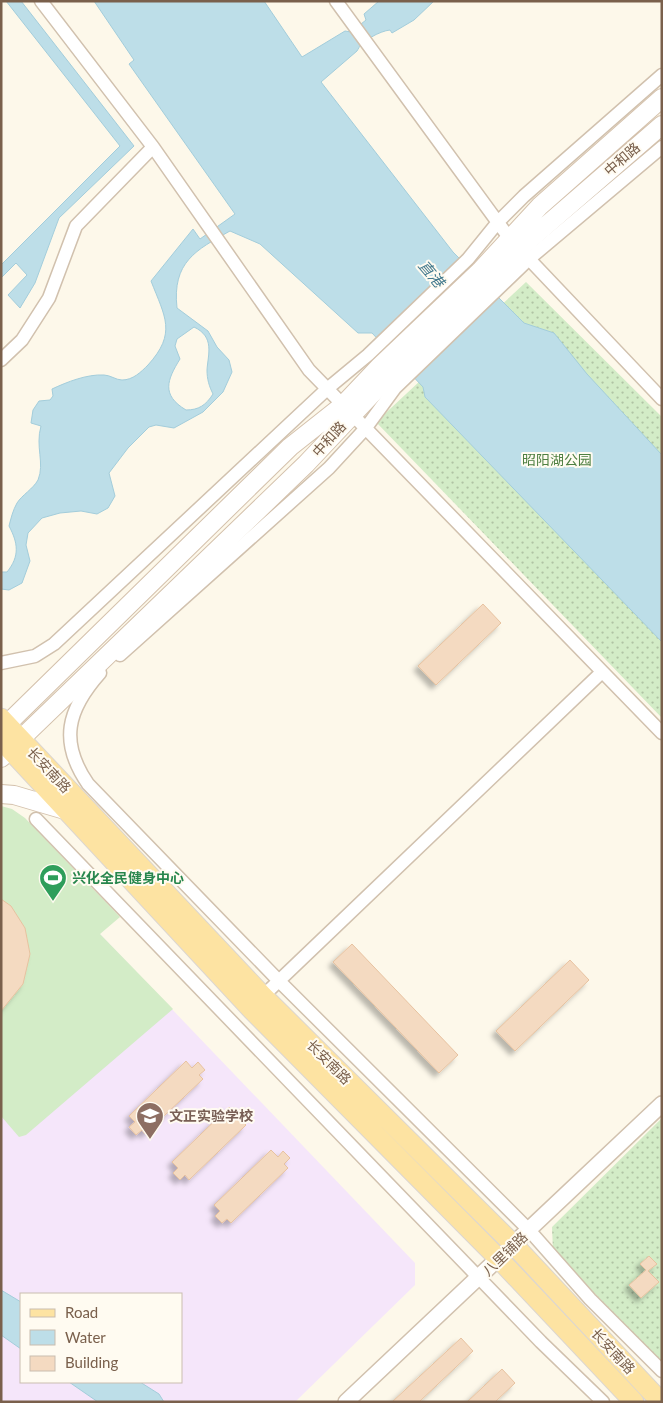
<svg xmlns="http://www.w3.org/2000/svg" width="663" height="1403" font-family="Lato,'Noto Sans SC',sans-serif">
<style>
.education{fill:#f5e6fa;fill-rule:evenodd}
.grass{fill:url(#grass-dots)}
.pitch{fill:#d3ecc7}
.water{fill:#bddee8;stroke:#a3cddb;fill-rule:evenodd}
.building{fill:#f4dac1;stroke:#e7c2a0;filter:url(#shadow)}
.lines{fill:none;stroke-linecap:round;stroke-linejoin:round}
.minor-casing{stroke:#d1c1ae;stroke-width:15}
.tertiary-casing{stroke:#d1c1ae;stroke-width:18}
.secondary-casing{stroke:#d4c1ac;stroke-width:20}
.primary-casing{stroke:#dcd6d0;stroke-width:21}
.minor{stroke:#fff;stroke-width:12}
.tertiary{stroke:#fff;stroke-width:15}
.secondary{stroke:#fff;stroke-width:18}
.primary{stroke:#fde3a2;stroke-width:19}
.labels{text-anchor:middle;stroke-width:4;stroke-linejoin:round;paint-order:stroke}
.street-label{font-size:14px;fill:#7a604c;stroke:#fffbf1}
.park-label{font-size:14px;fill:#4f8042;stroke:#fffbf1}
.leisure-label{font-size:14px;font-weight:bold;fill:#27864d;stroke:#fffbf1;text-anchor:start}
.education-label{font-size:14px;font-weight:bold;fill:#785e54;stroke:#fffbf1;text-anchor:start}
.water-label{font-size:15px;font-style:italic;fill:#447a8e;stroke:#fffbf1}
</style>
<defs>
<pattern id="grass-dots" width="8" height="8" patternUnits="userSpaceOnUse" patternTransform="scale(1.25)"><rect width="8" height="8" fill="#d3ecc7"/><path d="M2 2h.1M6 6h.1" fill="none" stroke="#b0c3a4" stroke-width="1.8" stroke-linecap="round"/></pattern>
<filter id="shadow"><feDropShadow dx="-4.5" dy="4.5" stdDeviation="2.5" flood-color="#0004"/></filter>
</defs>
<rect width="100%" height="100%" fill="#fdf8ea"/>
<path class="education" d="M100,934L415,1263V1285L295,1402H1V1018ZM21,1294H181V1382H21Z"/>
<path class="grass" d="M526,282L662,417V718L376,422Z
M662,1118V1362L553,1251L552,1227Z"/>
<path class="pitch" d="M1,806L12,809L25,818L120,917L100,934L173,1009L26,1135L19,1137L1,1116Z"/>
<path class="water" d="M6,1H21L134,146L59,218L35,283L20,308L8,295L27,275L16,263L1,278V265L120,146Z
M94,1H264L302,57L345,31L351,32L366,20L364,14L379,1H434L414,20L392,33L390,30C380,31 361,41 357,51L321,82L453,252L524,323L554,333L587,374L662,455V642L425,397L423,387L372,333H358L260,244L230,231C196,250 172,262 177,308L208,331L217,347L229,360L232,372L223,392L203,412L174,428L156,425L149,427L128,448L109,473L115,496L108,508L97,514L81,511L60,513L42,518L28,533L26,545L30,561L22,583L9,590L1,589V572H7C20,556 18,543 9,526C11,518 13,510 17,503C22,495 33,489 38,480C45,463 35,447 41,426L31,423L33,410L39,401L50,400L53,396L52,389C67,382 87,374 104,375C110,375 116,380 122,380C133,380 141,372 148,365C177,333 165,317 151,281L193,229L200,239L235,214L129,64L134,60ZM194,327C215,337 208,354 207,370C207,379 209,386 213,394C206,405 199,410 186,410C161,395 167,380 180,359L175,346L177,339Z
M1,1290L21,1302V1349L1,1335Z
M69,1382H140L159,1394L164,1402H98Z"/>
<path class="building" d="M483,604L501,623L436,685L418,666Z
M1,899L11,906L25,928L30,954L23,984L1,1011Z
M352,944L458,1055L439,1073L333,962Z
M570,960L589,980L515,1051L496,1031Z
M186,1061L192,1068L198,1062L205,1070L199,1075L203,1079L145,1134L142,1130L136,1135L129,1127L135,1122L129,1116Z
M229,1107L236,1114L241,1108L248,1115L242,1121L246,1125L189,1180L185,1175L180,1180L173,1173L178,1168L172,1162Z
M271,1150L278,1157L283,1151L290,1158L284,1164L288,1168L231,1223L227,1219L222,1223L215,1216L220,1211L214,1205Z
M649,1256L657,1264L648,1271L659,1282L641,1298L629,1285L646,1270L640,1264Z
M461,1338L473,1351L419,1402H392Z
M502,1369L515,1383L495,1402H467Z"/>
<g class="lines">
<defs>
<path id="minor" d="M41,1L153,147L309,370L662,733
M336,1L510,239L662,399
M1,360L22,340L49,298L76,226L153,147
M120,655L329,468L365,429L395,388L529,259L662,147
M1,663L35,656L54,644L327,389L368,355L468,259L498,222L524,196L662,75
M100,673C67,710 59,742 88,784L279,981L529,1230L590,1299L662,1371
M36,819L541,1342L603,1402
M263,996L602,672"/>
<path id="tertiary" d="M346,1402L662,1104"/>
<path id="secondary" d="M1,730L290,447L343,405L380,366L480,271L540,206L662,98
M1,758L306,464L389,376L519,249L662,125
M1,794L14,795L65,810"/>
<path id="primary" d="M1,718L263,996L514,1245L661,1402
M1,740L252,1010L499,1259L634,1402"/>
</defs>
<use href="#minor" class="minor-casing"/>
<use href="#tertiary" class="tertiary-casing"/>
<use href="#secondary" class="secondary-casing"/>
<use href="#primary" class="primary-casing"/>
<use href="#minor" class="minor"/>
<use href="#tertiary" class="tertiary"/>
<use href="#secondary" class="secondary"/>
<use href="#primary" class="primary"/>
</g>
<defs>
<symbol id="stadium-pin" viewBox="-11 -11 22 30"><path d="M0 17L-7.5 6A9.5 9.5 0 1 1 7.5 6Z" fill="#2e9e5b" stroke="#fffbf1"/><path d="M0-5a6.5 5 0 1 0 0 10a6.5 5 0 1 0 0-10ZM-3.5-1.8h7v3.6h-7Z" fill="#fff"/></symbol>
<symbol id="school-pin" viewBox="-11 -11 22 30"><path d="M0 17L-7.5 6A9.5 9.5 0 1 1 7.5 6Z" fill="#8d6e63" stroke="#fffbf1"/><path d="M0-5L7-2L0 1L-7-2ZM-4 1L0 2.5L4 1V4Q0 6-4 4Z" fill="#fff"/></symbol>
</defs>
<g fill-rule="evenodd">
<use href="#stadium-pin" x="37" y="862" width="32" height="43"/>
<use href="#school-pin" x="134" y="1100" width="32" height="43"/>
</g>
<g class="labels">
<g class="street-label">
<text transform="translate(622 159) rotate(-41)" y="5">中和路</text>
<text transform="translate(329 439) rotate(-48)" y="5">中和路</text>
<text transform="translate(49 770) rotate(47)" y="5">长安南路</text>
<text transform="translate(329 1062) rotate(45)" y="5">长安南路</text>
<text transform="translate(505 1254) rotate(-44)" y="5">八里铺路</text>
<text transform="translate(613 1351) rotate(47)" y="5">长安南路</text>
</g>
<g class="park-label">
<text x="557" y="465">昭阳湖公园</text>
</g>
<g class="leisure-label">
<text x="72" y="883">兴化全民健身中心</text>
</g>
<g class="education-label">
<text x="169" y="1121">文正实验学校</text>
</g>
<g class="water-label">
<text transform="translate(431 274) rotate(49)" y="5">直港</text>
</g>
</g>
<rect width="663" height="1403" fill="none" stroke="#7a604c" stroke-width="5"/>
<rect x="20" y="1293" width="162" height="90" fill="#fffbf1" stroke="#cabdaf"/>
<rect x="30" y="1309" width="25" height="8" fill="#fde3a2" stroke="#cabdaf"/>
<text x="65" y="1318" font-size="15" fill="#7a604c">Road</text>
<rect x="30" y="1330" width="25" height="15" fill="#bddee8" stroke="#cabdaf"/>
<text x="65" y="1343" font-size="15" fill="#7a604c">Water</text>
<rect x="30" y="1356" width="25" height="15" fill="#f4dac1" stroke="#cabdaf"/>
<text x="65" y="1368" font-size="15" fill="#7a604c">Building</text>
</svg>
